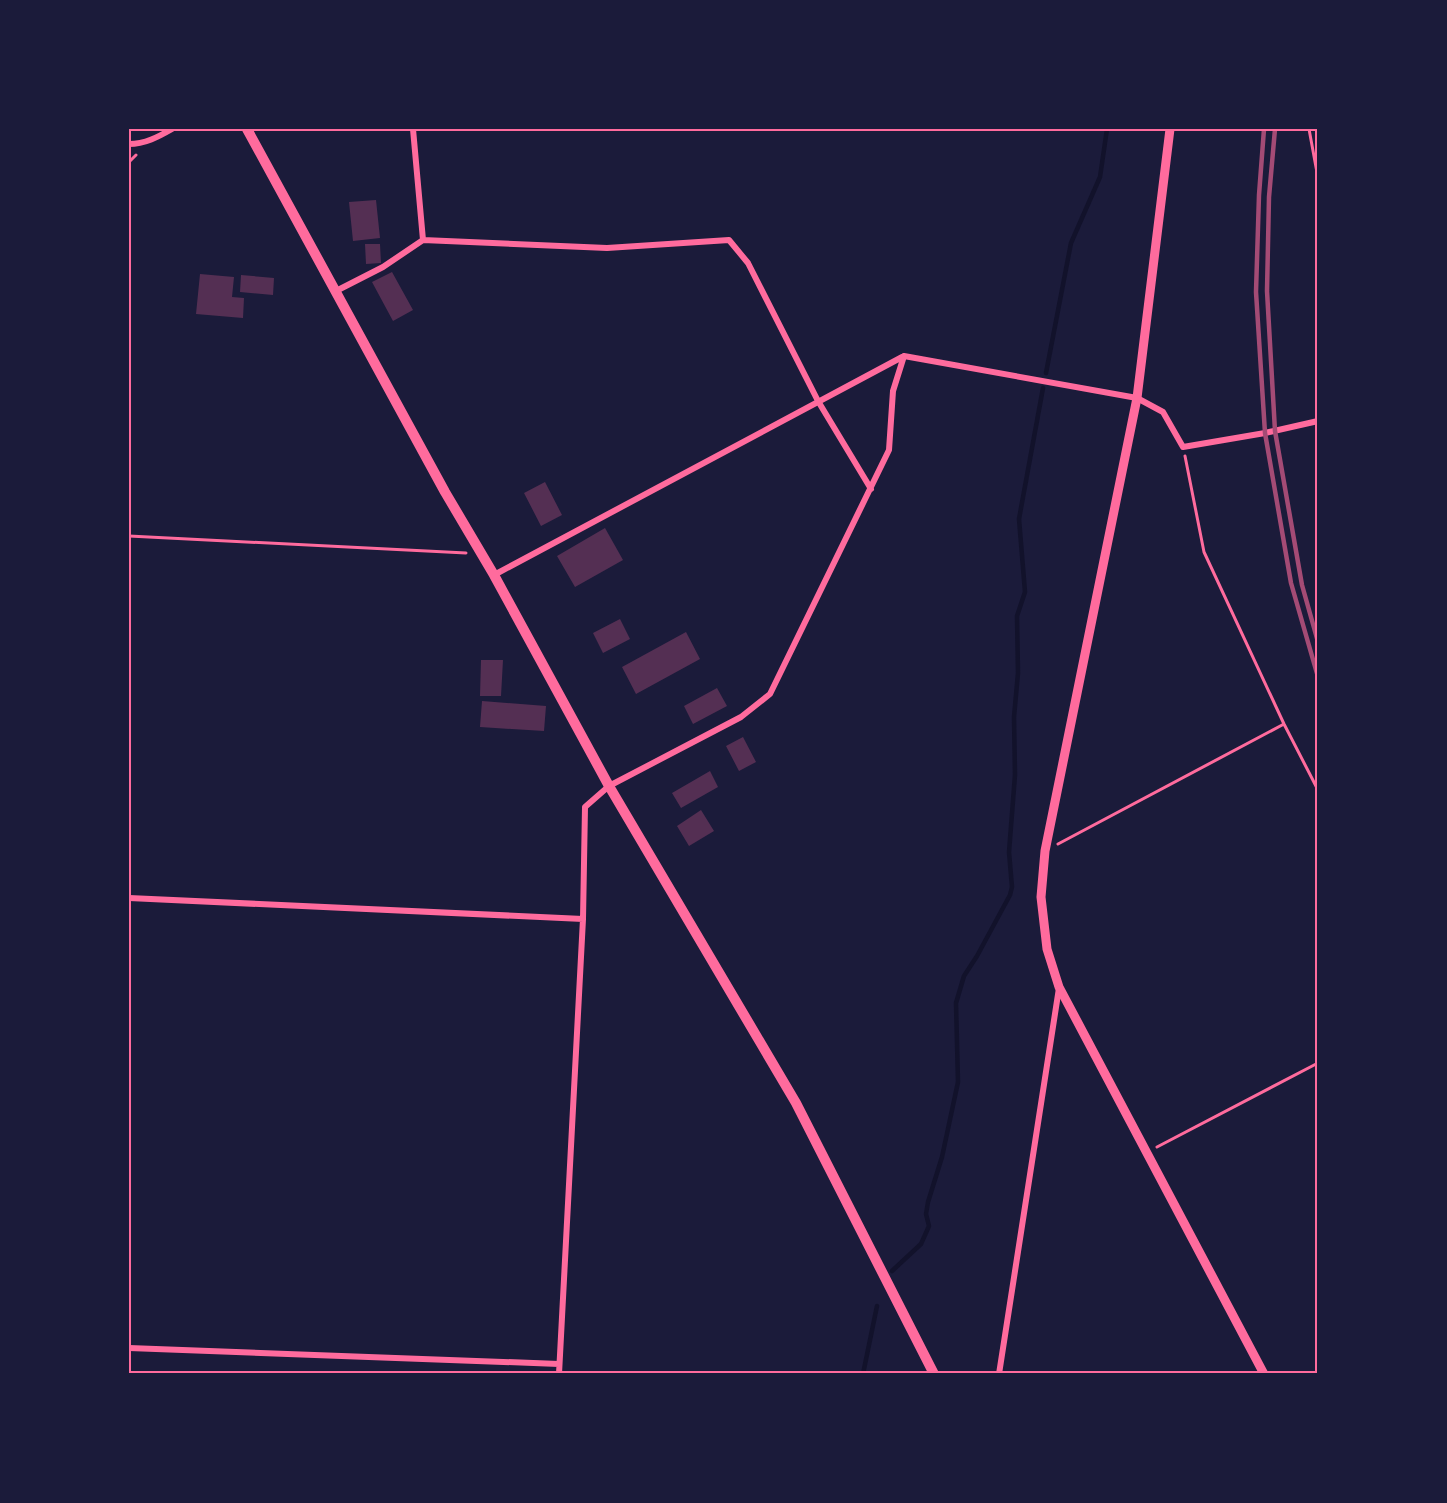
<svg xmlns="http://www.w3.org/2000/svg" width="1447" height="1503" font-family="'Libre Baskerville',serif">
<style>
.lines{fill:none;stroke-linecap:round;stroke-linejoin:round}
.stream{stroke:#12122b;stroke-width:4.5}
.building{fill:#542f53}
.path{stroke:#ff6b9d;stroke-width:3}
.minor{stroke:#ff6b9d;stroke-width:6}
.tertiary{stroke:#ff6b9d;stroke-width:9}
.secondary{stroke:#ff6b9d;stroke-width:10}
.rail{stroke:#a44b75;stroke-width:4.5}
.neatline{fill:none;stroke:#ff6b9d;stroke-width:2}
</style>
<rect width="100%" height="100%" fill="#1b1b3a"/>
<g class="lines">
<path class="stream" d="M1046,373L1071,243L1100,177L1107,129
M892,1271L921,1244L929,1226L926,1214L928,1202L942,1157L958,1082L956,1003L964,976L977,956L1010,895L1012,887L1009,852L1015,775L1014,717L1018,673L1017,616L1025,592L1019,519L1043,388
M863,1374L877,1306"/>
</g>
<path class="building" d="M376,200L380,238L353,241L349,202Z
M365,244H380L381,263L366,264Z
M392,272L413,310L393,321L372,282Z
M200,274L234,277L232,297L244,298L243,318L196,314Z
M241,275L274,278L273,295L240,292Z
M545,482L562,515L541,526L524,493Z
M605,528L623,560L575,587L557,556Z
M620,619L630,639L603,653L593,633Z
M686,632L700,659L636,694L622,667Z
M481,660H503L501,696H480Z
M717,688L727,706L693,724L684,706Z
M482,701L546,706L544,731L480,727Z
M743,737L756,762L739,771L726,746Z
M710,771L718,787L681,808L672,793Z
M701,810L714,831L689,846L677,826Z"/>
<g class="lines">
<path class="path" d="M1309,129L1318,178
M129,162L136,155
M1185,456L1204,552L1284,724L1318,790
M129,536L466,553
M1058,844L1284,724
M1157,1147L1318,1063"/>
<path class="minor" d="M413,129L423,240
M129,144C145,144 158,137 172,129
M336,291L383,267L423,240L607,248L729,240L748,263L818,401L871,489
M494,575L904,356L1137,398L1163,412L1183,447L1265,433L1318,421
M129,898L583,919
M129,1348L559,1364
M559,1374L583,919L585,807L609,786L741,717L770,694L889,450L893,391L904,356
M999,1374L1059,988"/>
<path class="tertiary" d="M1170,129L1137,398L1045,851L1041,897L1047,949L1059,987L1264,1374"/>
<path class="secondary" d="M247,129L445,492L494,575L609,786L796,1103L934,1374"/>
<path class="rail" d="M1264,129L1259,195L1256,292L1265,433L1291,583L1318,677
M1275,129L1269,197L1267,291L1275,431L1302,585L1318,642"/>
</g>
<rect width="1447" height="1503" fill="none" stroke="#1b1b3a" stroke-width="261"/>
<rect x="130" y="130" width="1186" height="1242" class="neatline"/>
</svg>
